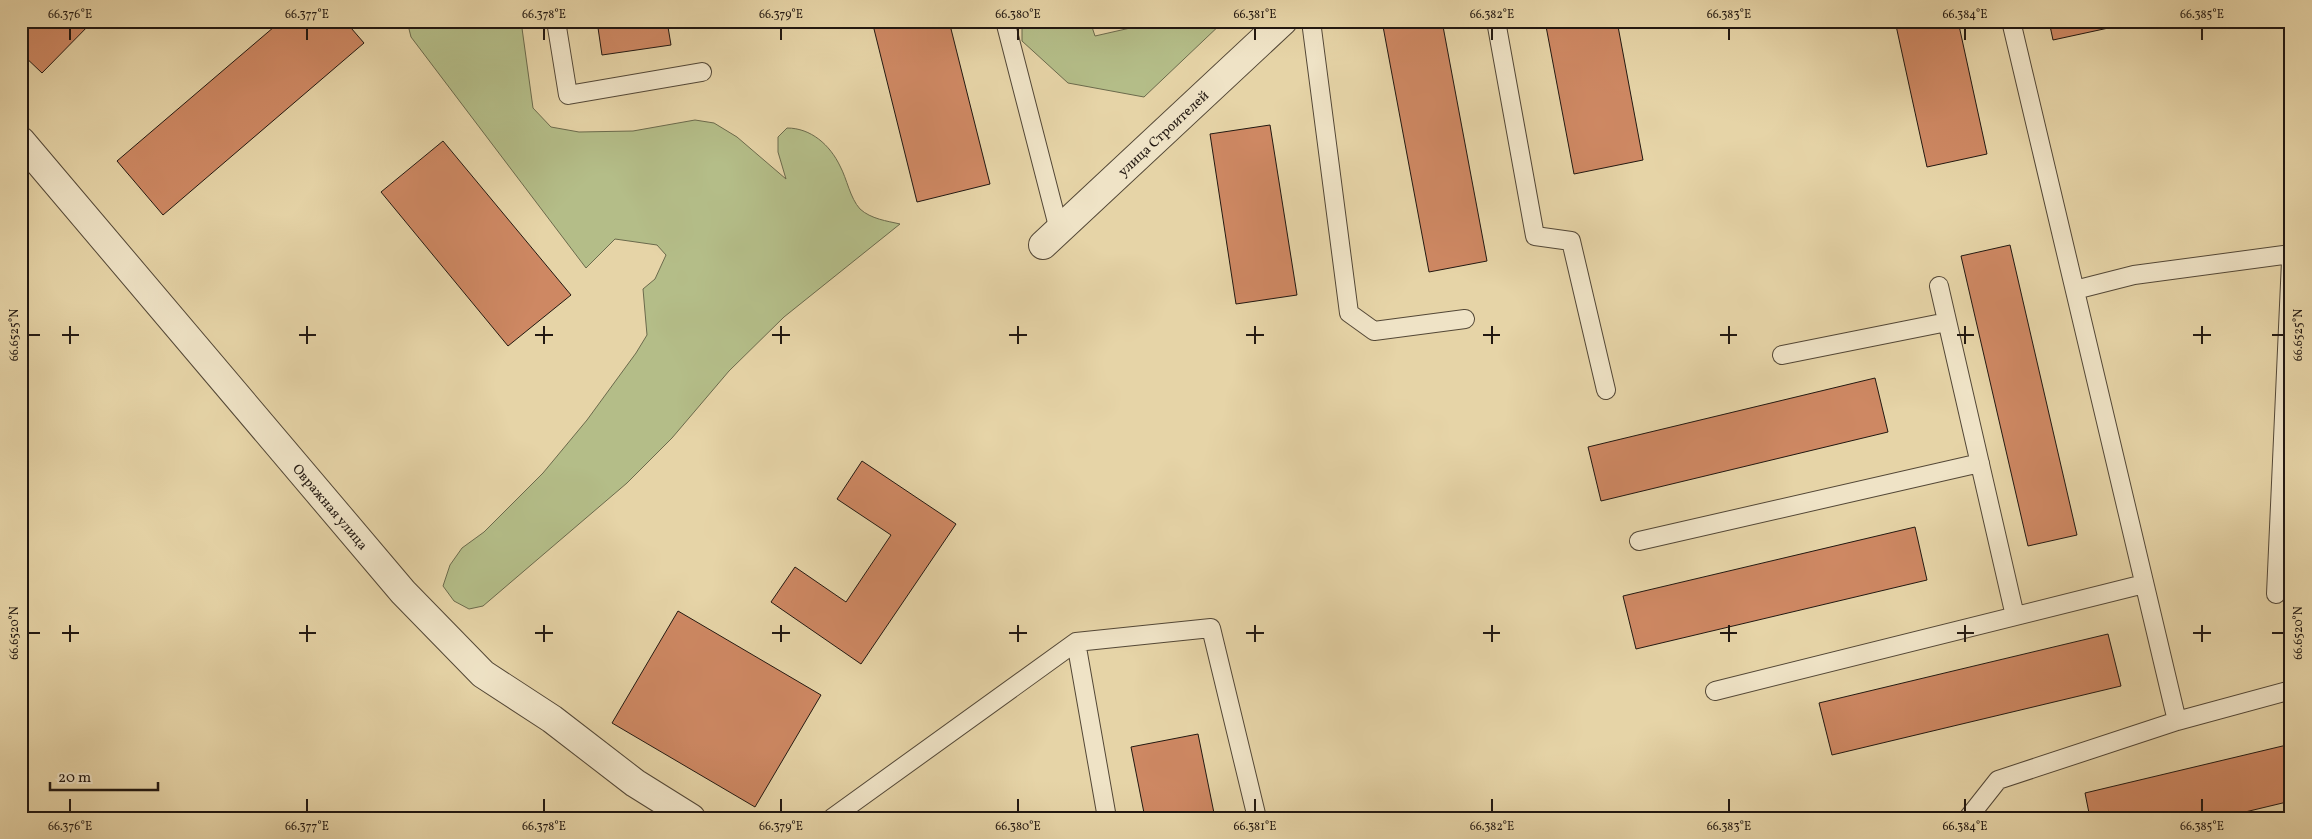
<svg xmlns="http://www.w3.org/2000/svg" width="2312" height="839" font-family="Vollkorn,serif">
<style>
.green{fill:#b4bd88;stroke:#6b6a4c}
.building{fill:#ce8863;stroke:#221811}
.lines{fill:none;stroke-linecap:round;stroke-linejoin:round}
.lane-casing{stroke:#534736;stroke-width:20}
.street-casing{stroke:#534736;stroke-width:30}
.lane{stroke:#efe3c6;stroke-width:18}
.street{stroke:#efe3c6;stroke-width:28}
.ticks{fill:none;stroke:#221811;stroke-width:2}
.labels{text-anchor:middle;stroke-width:4;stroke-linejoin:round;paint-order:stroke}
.street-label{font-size:14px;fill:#221811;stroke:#efe3c6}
.neatline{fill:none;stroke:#221811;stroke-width:2}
.ticks-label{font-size:12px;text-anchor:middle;fill:#221811}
</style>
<rect width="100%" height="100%" fill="#e6d4a7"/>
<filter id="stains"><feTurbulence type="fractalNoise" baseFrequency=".004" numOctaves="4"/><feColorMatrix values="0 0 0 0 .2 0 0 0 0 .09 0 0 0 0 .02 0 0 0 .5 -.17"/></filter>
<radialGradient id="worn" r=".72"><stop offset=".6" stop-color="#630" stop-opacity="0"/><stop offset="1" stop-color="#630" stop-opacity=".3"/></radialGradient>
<path class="green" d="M407,21H521L533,108L551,127L579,132L633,131L695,120L714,123L737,137L786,179L778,152V137L787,128C811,128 830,145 840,166C847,179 850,198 860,209C871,219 887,221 900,224L784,317L729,371L672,438L627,483L483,606L469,609L454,601L443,586L450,565L462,548L484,532L543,473L587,420L636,353L647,335L643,289L655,279L666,255L657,245L615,239L586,268L411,37Z
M1022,21H1090L1095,36L1161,21H1224L1144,97L1068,83L1022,41Z"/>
<path class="building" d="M21,21H93L42,73L21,53Z
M281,21H345L364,43L163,215L117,161Z
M597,21H667L671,45L602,55Z
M872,21H949L990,184L917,202Z
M1382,21H1442L1487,261L1429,272Z
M1545,21H1617L1643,160L1574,174Z
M1895,21H1958L1987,154L1927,167Z
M2049,21H2111L2113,27L2053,40Z
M1270,125L1297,295L1236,304L1210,134Z
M443,141L571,295L508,346L381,192Z
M2010,245L2077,535L2028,546L1961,256Z
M1875,378L1888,432L1601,501L1588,447Z
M862,461L956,524L861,664L771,602L795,567L846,602L891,535L837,499Z
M1915,527L1927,580L1636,649L1623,596Z
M678,611L821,695L755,807L612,723Z
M2108,634L2121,686L1832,755L1819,703Z
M1198,734L1215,818H1145L1131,747Z
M2291,744V801L2220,818H2090L2085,793Z
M937,812L940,818H927Z"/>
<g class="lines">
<defs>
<path id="lane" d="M556,21L568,95L702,72
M1005,21L1059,230
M1311,21L1349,313L1374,331L1465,319
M1496,21L1535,236L1571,241L1606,390
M2011,21L2177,721L2291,690
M1939,286L2015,616
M2075,290L2134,275L2291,254
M1782,355L1947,322
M1639,541L1980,463
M2276,594L2291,261
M1076,642L1107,818
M1715,691L2144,584
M832,818L1076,642L1211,628L1257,818
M1968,818L1998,780L2177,721"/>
<g id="street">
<path id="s1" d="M21,141L403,592L483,674L552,719L635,783L691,818"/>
<path id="s2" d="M1043,245L1283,21"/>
</g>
</defs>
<use href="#lane" class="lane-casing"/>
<use href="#street" class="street-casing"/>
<use href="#lane" class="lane"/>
<use href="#street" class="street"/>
</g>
<path class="ticks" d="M70,28V40M307,28V40M544,28V40M781,28V40M1018,28V40M1255,28V40M1492,28V40M1729,28V40M1965,28V40M2202,28V40M70,326V344M307,326V344M544,326V344M781,326V344M1018,326V344M1255,326V344M1492,326V344M1729,326V344M1965,326V344M2202,326V344M28,335H40M62,335H79M299,335H316M535,335H553M772,335H790M1009,335H1027M1246,335H1264M1483,335H1500M1720,335H1737M1957,335H1974M2193,335H2211M2272,335H2284M70,625V642M307,625V642M544,625V642M781,625V642M1018,625V642M1255,625V642M1492,625V642M1729,625V642M1965,625V642M2202,625V642M28,633H40M62,633H79M299,633H316M535,633H553M772,633H790M1009,633H1027M1246,633H1264M1483,633H1500M1720,633H1737M1957,633H1974M2193,633H2211M2272,633H2284M70,799V812M307,799V812M544,799V812M781,799V812M1018,799V812M1255,799V812M1492,799V812M1729,799V812M1965,799V812M2202,799V812"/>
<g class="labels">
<g class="street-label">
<text dy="5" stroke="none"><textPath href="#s2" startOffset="164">улица Строителей</textPath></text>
<text dy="5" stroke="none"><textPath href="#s1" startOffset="479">Овражная улица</textPath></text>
</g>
</g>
<rect width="2312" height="839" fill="none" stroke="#e6d4a7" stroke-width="55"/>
<path d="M50 782v8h108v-8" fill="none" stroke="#221811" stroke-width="2.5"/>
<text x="58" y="782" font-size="15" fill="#221811" stroke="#efe3c6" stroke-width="4" paint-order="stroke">20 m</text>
<rect x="28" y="28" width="2256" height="784" class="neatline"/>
<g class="ticks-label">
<text x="70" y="18">66.376°E</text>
<text x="307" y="18">66.377°E</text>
<text x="544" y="18">66.378°E</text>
<text x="781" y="18">66.379°E</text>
<text x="1018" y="18">66.380°E</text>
<text x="1255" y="18">66.381°E</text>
<text x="1492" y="18">66.382°E</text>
<text x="1729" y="18">66.383°E</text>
<text x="1965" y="18">66.384°E</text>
<text x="2202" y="18">66.385°E</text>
<text transform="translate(14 335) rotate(-90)" y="4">66.6525°N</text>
<text transform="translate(2298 335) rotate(-90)" y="4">66.6525°N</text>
<text transform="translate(14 633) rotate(-90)" y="4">66.6520°N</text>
<text transform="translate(2298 633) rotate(-90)" y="4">66.6520°N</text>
<text x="70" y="830">66.376°E</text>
<text x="307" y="830">66.377°E</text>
<text x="544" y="830">66.378°E</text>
<text x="781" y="830">66.379°E</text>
<text x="1018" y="830">66.380°E</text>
<text x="1255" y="830">66.381°E</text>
<text x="1492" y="830">66.382°E</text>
<text x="1729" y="830">66.383°E</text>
<text x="1965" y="830">66.384°E</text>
<text x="2202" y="830">66.385°E</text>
</g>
<rect width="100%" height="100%" filter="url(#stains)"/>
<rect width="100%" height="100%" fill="url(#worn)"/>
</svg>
